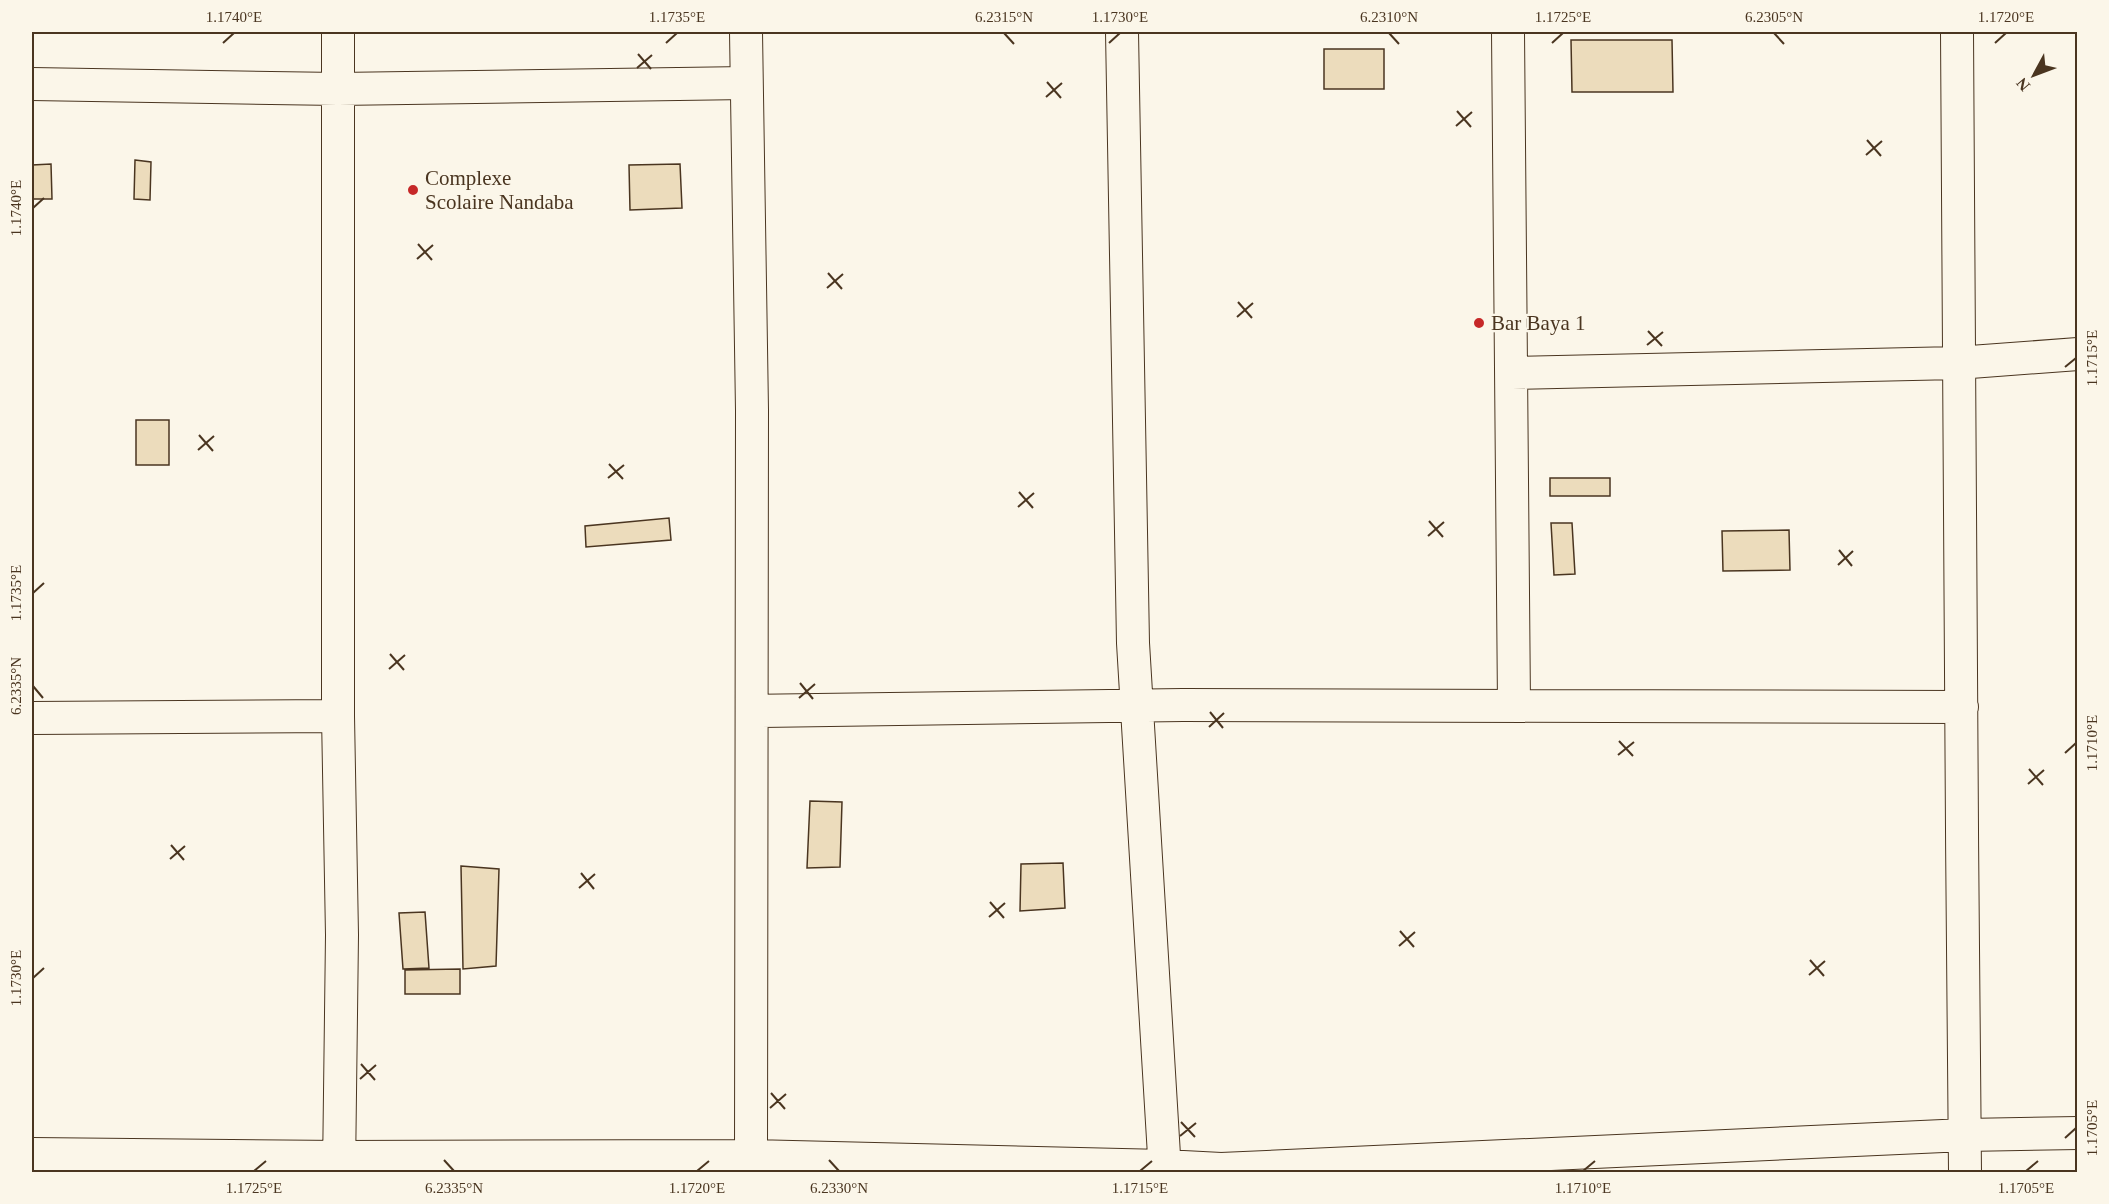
<svg xmlns="http://www.w3.org/2000/svg" width="2109" height="1204" font-family="Georgia,serif">
<style>
.building{fill:#ecdcbc;stroke:#4a3520;stroke-width:1.5}
.lines{fill:none;stroke-linecap:round;stroke-linejoin:round}
.street-casing{stroke:#4a3520;stroke-width:34}
.street{stroke:#fbf6e9;stroke-width:32}
.ticks{fill:none;stroke:#4a3520;stroke-width:2}
.poi-dot{fill:#c62828;stroke:#fbf6e9;stroke-width:2}
.labels{text-anchor:middle;stroke-width:4.5;stroke-linejoin:round;paint-order:stroke}
.poi-label{font-size:21px;fill:#4a3520;stroke:#fbf6e9;text-anchor:start}
.neatline{fill:none;stroke:#4a3520;stroke-width:2}
.ticks-label{font-size:15px;text-anchor:middle;fill:#4a3520}
</style>
<rect width="100%" height="100%" fill="#fbf6e9"/>
<path class="building" d="M1571,40H1672L1673,92H1572Z
M1324,49H1384V89H1324Z
M135,160L151,162L150,200L134,199Z
M51,164L52,199H32V165Z
M680,164L682,208L630,210L629,165Z
M136,420H169V465H136Z
M1550,478H1610V496H1550Z
M669,518L671,540L586,547L585,526Z
M1551,523H1572L1575,574L1554,575Z
M1789,530L1790,570L1723,571L1722,531Z
M810,801L842,802L840,867L807,868Z
M1063,863L1065,908L1020,911L1021,864Z
M461,866L499,869L496,966L463,969Z
M425,912L429,968L403,969L399,913Z
M460,969V994H405V970Z"/>
<g class="lines">
<defs>
<path id="street" d="M338,32V716L342,935L339,1172
M746,32L752,410L751,1156
M1122,32L1133,643L1165,1172
M1508,32L1514,705
M1957,32C1957,412 1962,792 1965,1172
M32,84L338,89L746,83
M1512,373L1957,363L2078,354
M753,711L1183,705L1962,707
M32,718L338,716
M32,1154L340,1157L751,1156L1164,1166L1221,1169L1965,1135L2078,1133"/>
</defs>
<use href="#street" class="street-casing"/>
<use href="#street" class="street"/>
</g>
<path class="ticks" d="M1004,33L1014,44M1389,33L1399,44M1774,33L1784,44M223,43L234,33M666,43L677,33M1109,43L1120,33M1552,43L1563,33M1995,43L2006,33M638,54L651,69M637,68L652,55M1047,82L1061,98M1046,97L1062,83M1457,111L1471,127M1456,126L1472,112M1867,140L1881,156M1866,155L1882,141M33,208L44,198M418,244L432,260M417,259L433,245M828,273L842,289M827,288L843,274M1238,302L1252,318M1237,317L1253,303M1648,331L1662,346M1647,345L1663,332M2065,367L2076,358M199,435L213,451M198,450L214,436M609,464L623,479M608,478L624,465M1019,492L1033,508M1018,507L1034,493M1429,521L1443,537M1428,536L1444,522M1839,550L1852,566M1838,565L1853,551M33,593L44,583M390,654L404,670M389,669L405,655M800,683L813,699M33,686L43,698M799,698L815,684M1210,712L1223,728M1209,727L1224,713M1619,741L1633,756M2065,753L2076,743M1618,755L1634,742M2029,769L2043,785M2028,784L2044,770M171,845L184,860M170,859L185,846M581,873L594,889M579,888L595,874M990,902L1004,918M989,917L1005,903M1400,931L1414,947M1399,946L1415,932M1810,960L1824,976M1809,975L1825,961M33,978L44,968M361,1064L375,1080M360,1079L376,1065M771,1093L785,1109M770,1108L786,1094M1181,1122L1195,1137M1180,1136L1196,1123M2065,1138L2076,1128M444,1160L454,1171M829,1160L839,1171M254,1171L266,1161M697,1171L709,1161M1140,1171L1152,1161M1583,1171L1595,1161M2026,1171L2038,1161"/>
<g class="poi-dot">
<circle cx="413" cy="190" r="6"/>
<circle cx="1479" cy="323" r="6"/>
</g>
<g class="labels">
<g class="poi-label">
<text x="425" y="185">Complexe<tspan x="425" dy="24">Scolaire Nandaba</tspan></text>
<text x="1491" y="330">Bar Baya 1</text>
</g>
</g>
<rect width="2109" height="1204" fill="none" stroke="#fbf6e9" stroke-width="66"/>
<g transform="translate(2034 75) rotate(229)" stroke="#fbf6e9" stroke-width="4.5" paint-order="stroke">
<path d="M0-4.5L10 22L0 15L-10 22Z" fill="#4a3520"/>
<text y="-9" font-size="16" font-weight="bold" text-anchor="middle" fill="#4a3520">N</text>
</g>
<rect x="33" y="33" width="2043" height="1138" class="neatline"/>
<g class="ticks-label">
<text x="234" y="22">1.1740°E</text>
<text x="677" y="22">1.1735°E</text>
<text x="1004" y="22">6.2315°N</text>
<text x="1120" y="22">1.1730°E</text>
<text x="1389" y="22">6.2310°N</text>
<text x="1563" y="22">1.1725°E</text>
<text x="1774" y="22">6.2305°N</text>
<text x="2006" y="22">1.1720°E</text>
<text transform="translate(16 208) rotate(-90)" y="5">1.1740°E</text>
<text transform="translate(2092 358) rotate(-90)" y="5">1.1715°E</text>
<text transform="translate(16 593) rotate(-90)" y="5">1.1735°E</text>
<text transform="translate(16 686) rotate(-90)" y="5">6.2335°N</text>
<text transform="translate(2092 743) rotate(-90)" y="5">1.1710°E</text>
<text transform="translate(16 978) rotate(-90)" y="5">1.1730°E</text>
<text transform="translate(2092 1128) rotate(-90)" y="5">1.1705°E</text>
<text x="254" y="1193">1.1725°E</text>
<text x="454" y="1193">6.2335°N</text>
<text x="697" y="1193">1.1720°E</text>
<text x="839" y="1193">6.2330°N</text>
<text x="1140" y="1193">1.1715°E</text>
<text x="1583" y="1193">1.1710°E</text>
<text x="2026" y="1193">1.1705°E</text>
</g>
</svg>
